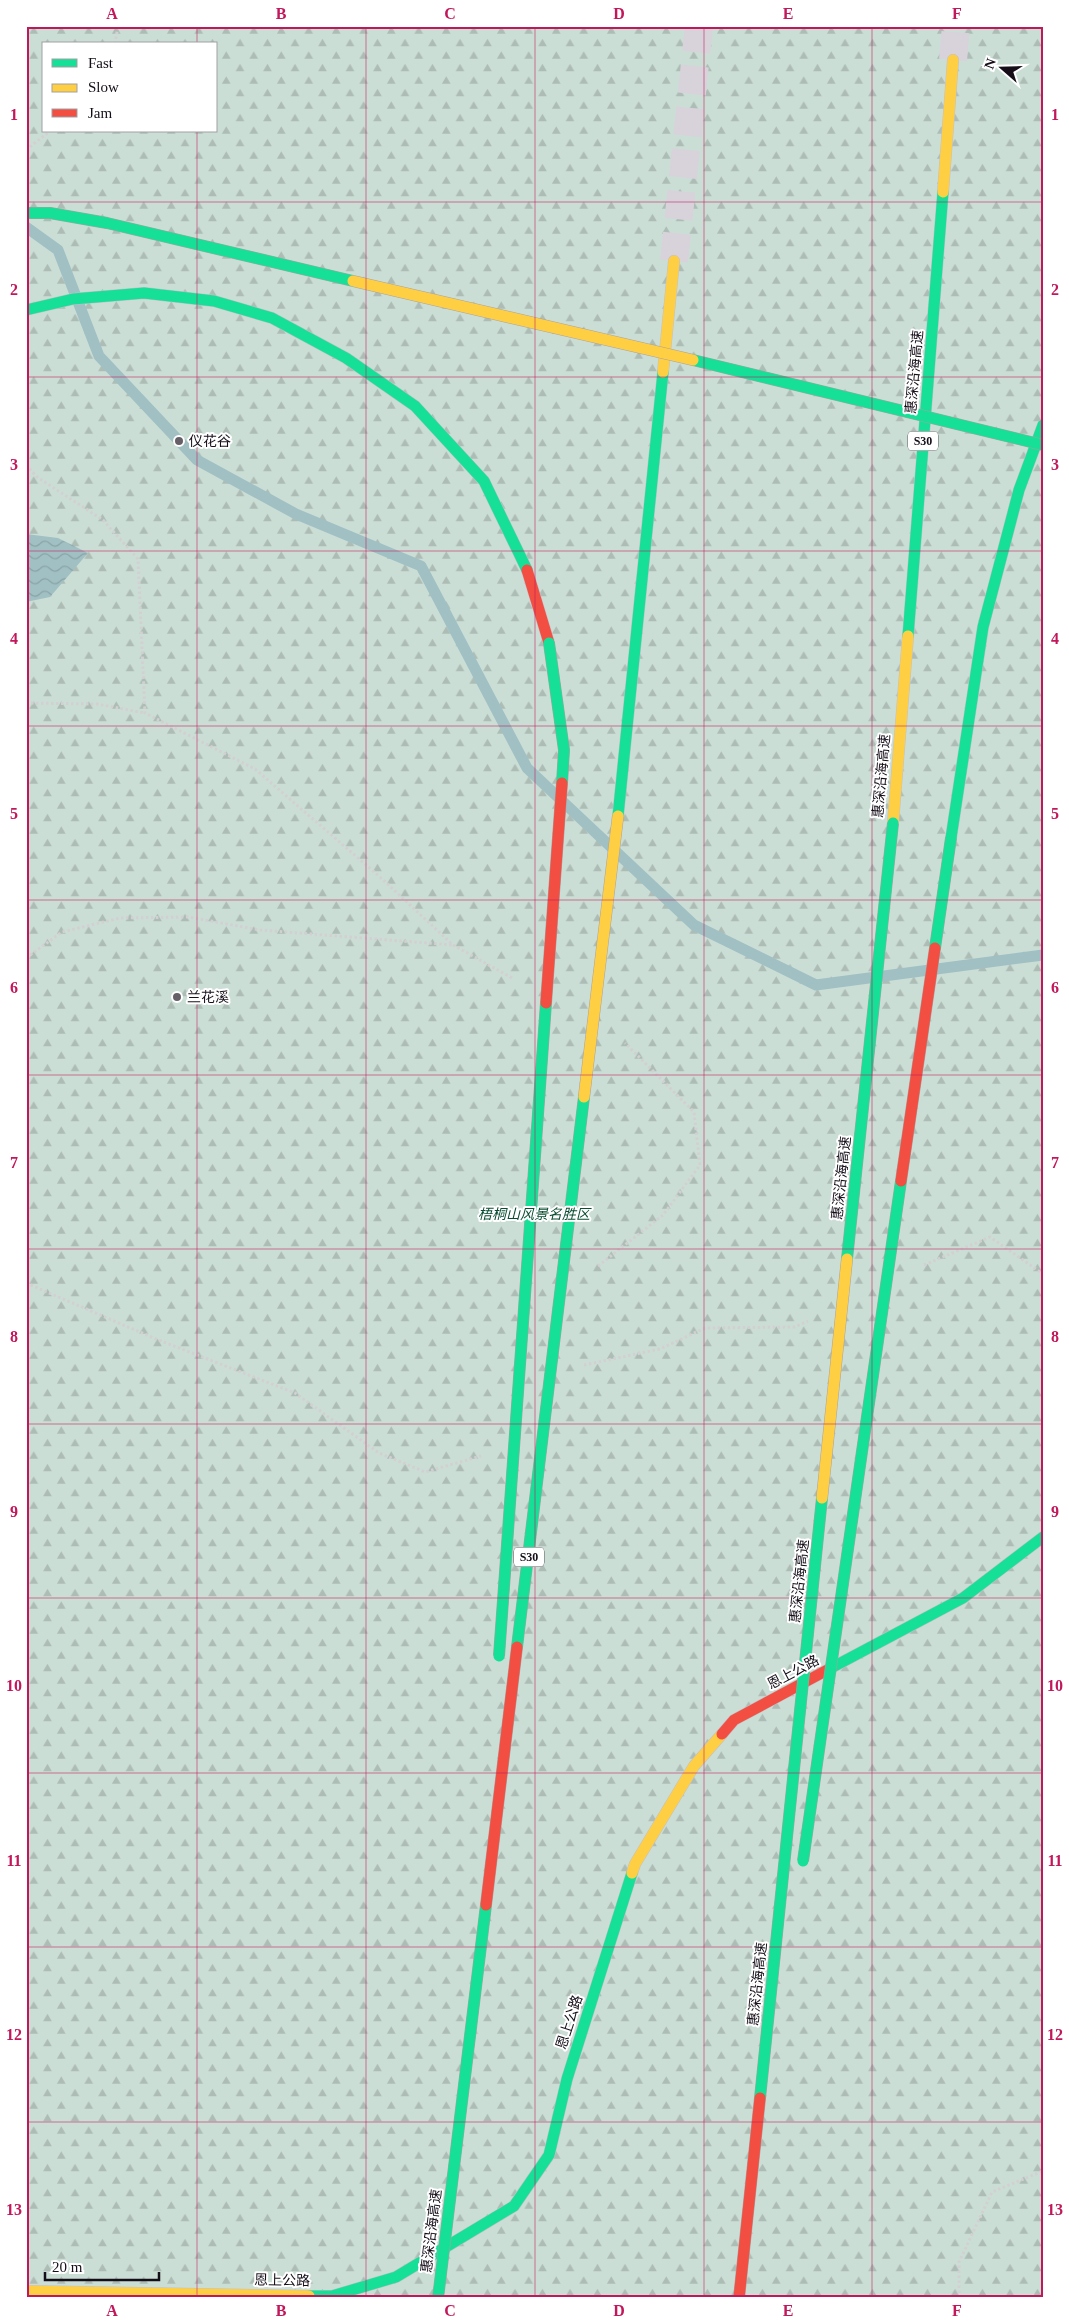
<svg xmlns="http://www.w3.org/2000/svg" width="1069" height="2324" font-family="'Times New Roman','Noto Sans SC',serif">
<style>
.forest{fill:url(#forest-firs);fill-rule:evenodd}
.water{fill:url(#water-waves)}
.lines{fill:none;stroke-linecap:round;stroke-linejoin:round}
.stream{stroke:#a1c0c3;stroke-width:11}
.highway-tunnel{stroke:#d8d2da;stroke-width:28;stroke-dasharray:28 14;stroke-linecap:butt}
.fast-casing{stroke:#c5bfc8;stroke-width:12}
.slow-casing{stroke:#c5bfc8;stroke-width:12}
.jam-casing{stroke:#c5bfc8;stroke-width:12}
.path{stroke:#d2d0d2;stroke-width:3;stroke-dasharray:2.5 2.5;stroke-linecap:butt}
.fast{stroke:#16e098;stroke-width:11}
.slow{stroke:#ffcf43;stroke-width:11}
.jam{stroke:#f24e42;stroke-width:11}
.fast-bridge-casing{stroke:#aba1a1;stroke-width:12;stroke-linecap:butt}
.slow-bridge-casing{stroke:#aba1a1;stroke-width:12;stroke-linecap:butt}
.jam-bridge-casing{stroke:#aba1a1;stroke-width:12;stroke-linecap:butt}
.fast-bridge{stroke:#16e098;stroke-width:11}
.slow-bridge{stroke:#ffcf43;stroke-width:11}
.jam-bridge{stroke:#f24e42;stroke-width:11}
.grid{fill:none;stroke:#c2185b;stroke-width:1;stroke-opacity:0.55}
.poi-dot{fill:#655f68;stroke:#fff;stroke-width:2}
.labels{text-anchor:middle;stroke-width:4;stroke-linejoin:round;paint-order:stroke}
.shield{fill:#fff;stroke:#5b565e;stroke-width:1}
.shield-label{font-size:12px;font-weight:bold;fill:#150e19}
.street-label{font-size:14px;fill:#150e19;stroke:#fff}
.poi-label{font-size:14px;fill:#150e19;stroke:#fff;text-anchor:start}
.park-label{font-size:14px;font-style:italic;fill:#084d31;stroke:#fff}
.neatline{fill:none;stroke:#c2185b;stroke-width:2}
.grid-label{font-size:16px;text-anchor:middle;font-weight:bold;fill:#c2185b}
</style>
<defs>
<pattern id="forest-firs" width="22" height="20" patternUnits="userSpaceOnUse" patternTransform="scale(1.25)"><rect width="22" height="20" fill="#cbded5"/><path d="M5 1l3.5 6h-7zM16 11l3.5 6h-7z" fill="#adbdb6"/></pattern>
<pattern id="water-waves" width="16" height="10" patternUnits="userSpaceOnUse" patternTransform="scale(1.25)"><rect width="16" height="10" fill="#a1c0c3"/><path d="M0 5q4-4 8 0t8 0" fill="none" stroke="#8aa4a7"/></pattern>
</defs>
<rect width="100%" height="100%" fill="#faf5fc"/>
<path class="forest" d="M26,26H1043V2298H26ZM44,44H216V131H44Z"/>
<path class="water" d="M26,534L58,538L88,553L50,597L26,602Z"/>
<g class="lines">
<path class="stream" d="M26,227L58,250L99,356L197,460L296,514L421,566L527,768L694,925L816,985L1043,955"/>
<path class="highway-tunnel" d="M953,60L956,26
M674,261L699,26"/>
<defs>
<path id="fast" d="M26,310L73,299L144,293L214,301L272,318L346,358L415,406L484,481L527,570
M908,636L943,192
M618,816L663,372
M951,838L983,627L1019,490L1043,425
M831,1668L963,1598L1043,1537
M309,2296H332L396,2277L514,2206L549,2155L567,2079L632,1873"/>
<path id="slow" d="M943,192L953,60
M663,372L674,261
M893,823L908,636
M632,1873L635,1864L694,1766L722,1734
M26,2291L309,2296"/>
<path id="jam" d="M527,570L549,643
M722,1734L734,1720L831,1668"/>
</defs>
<use href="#fast" class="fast-casing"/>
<use href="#slow" class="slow-casing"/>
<use href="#jam" class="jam-casing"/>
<path class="path" d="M115,44L118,26
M26,150L50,131
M26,465L37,477L103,520L138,559L145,713L255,769L380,877L453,945L514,979
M26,703L97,704L145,713
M26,958L62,932L120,918L188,917L260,930L453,945
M924,1265L990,1237L1043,1274
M598,1266L663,1215L700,1165L694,1112L625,1043
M26,1283L156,1339L295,1393L379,1453L425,1472L481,1456
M584,1365L660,1349L705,1328L794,1327L808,1321
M959,2298V2262L992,2192L1043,2171"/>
<use href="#fast" class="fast"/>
<use href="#slow" class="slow"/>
<use href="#jam" class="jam"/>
<defs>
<path id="fast-bridge" d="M26,213H50L107,223L353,281
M693,360L1043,445
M549,643L564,750L562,783
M935,948L951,838
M847,1259L893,823
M517,1647L584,1097
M499,1656L546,1003
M803,1861L901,1181
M760,2098L822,1498
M438,2298L486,1905"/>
<path id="slow-bridge" d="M353,281L693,360
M584,1097L618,816
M822,1498L847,1259"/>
<path id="jam-bridge" d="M546,1003L562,783
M901,1181L935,948
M486,1905L517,1647
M739,2298L760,2098"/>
</defs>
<use href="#fast-bridge" class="fast-bridge-casing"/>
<use href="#slow-bridge" class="slow-bridge-casing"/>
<use href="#jam-bridge" class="jam-bridge-casing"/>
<use href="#fast-bridge" class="fast-bridge"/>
<use href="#slow-bridge" class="slow-bridge"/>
<use href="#jam-bridge" class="jam-bridge"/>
</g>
<path class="grid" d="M197,26V44M366,26V2298M535,26V2298M704,26V2298M872,26V2298M197,131V2298M26,202H1043M26,377H1043M26,551H1043M26,726H1043M26,900H1043M26,1075H1043M26,1249H1043M26,1424H1043M26,1598H1043M26,1773H1043M26,1947H1043M26,2122H1043"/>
<g class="poi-dot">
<circle cx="179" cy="441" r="5"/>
<circle cx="177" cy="997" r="5"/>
</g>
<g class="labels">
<g class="shield">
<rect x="908" y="431.5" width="30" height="19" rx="4"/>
<rect x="514" y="1547.5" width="30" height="19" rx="4"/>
</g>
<g class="shield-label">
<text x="923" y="445">S30</text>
<text x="529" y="1561">S30</text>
</g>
<g class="street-label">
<text transform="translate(914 372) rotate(-85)" y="5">惠深沿海高速</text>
<text transform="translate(881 776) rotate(-85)" y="5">惠深沿海高速</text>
<text transform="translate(841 1178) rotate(-84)" y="5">惠深沿海高速</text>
<text transform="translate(799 1581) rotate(-84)" y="5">惠深沿海高速</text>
<text transform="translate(793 1672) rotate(-28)" y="5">恩上公路</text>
<text transform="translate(757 1984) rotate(-84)" y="5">惠深沿海高速</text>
<text transform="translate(569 2022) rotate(-72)" y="5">恩上公路</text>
<text transform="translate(431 2231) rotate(-83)" y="5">惠深沿海高速</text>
<text transform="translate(282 2280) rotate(1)" y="5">恩上公路</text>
</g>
<g class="poi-label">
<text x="189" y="446">仪花谷</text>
<text x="187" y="1002">兰花溪</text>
</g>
<g class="park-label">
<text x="534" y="1219">梧桐山风景名胜区</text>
</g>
</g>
<rect width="1069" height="2324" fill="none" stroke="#ffffff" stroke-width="55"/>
<rect x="42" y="42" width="175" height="90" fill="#ffffff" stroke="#a19fa3"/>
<rect x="52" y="59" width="25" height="8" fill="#16e098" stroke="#a19fa3"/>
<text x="88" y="68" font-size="15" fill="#150e19">Fast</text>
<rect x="52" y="84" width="25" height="8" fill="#ffcf43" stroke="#a19fa3"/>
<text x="88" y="92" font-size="15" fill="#150e19">Slow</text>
<rect x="52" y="109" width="25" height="8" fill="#f24e42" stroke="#a19fa3"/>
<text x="88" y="118" font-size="15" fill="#150e19">Jam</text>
<g transform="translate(1002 68) rotate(290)" stroke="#ffffff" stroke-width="4" paint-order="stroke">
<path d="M0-4L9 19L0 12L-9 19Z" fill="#150e19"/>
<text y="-8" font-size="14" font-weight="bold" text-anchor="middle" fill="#150e19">N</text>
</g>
<path d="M45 2272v8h114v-8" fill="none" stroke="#150e19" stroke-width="2.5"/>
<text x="52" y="2272" font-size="15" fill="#150e19" stroke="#ffffff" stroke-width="4" paint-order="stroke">20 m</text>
<rect x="28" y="28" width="1014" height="2268" class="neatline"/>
<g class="grid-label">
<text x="112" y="19">A</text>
<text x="281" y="19">B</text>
<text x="450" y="19">C</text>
<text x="619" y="19">D</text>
<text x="788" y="19">E</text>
<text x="957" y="19">F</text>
<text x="14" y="120">1</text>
<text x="1055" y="120">1</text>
<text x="14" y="295">2</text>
<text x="1055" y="295">2</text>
<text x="14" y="470">3</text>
<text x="1055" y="470">3</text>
<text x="14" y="644">4</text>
<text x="1055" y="644">4</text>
<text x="14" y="819">5</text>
<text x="1055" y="819">5</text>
<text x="14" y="993">6</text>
<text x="1055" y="993">6</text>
<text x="14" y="1168">7</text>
<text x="1055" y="1168">7</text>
<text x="14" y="1342">8</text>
<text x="1055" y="1342">8</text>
<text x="14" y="1517">9</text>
<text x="1055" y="1517">9</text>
<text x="14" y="1691">10</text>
<text x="1055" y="1691">10</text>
<text x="14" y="1866">11</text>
<text x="1055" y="1866">11</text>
<text x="14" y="2040">12</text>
<text x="1055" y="2040">12</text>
<text x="14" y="2215">13</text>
<text x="1055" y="2215">13</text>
<text x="112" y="2316">A</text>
<text x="281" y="2316">B</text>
<text x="450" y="2316">C</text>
<text x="619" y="2316">D</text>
<text x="788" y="2316">E</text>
<text x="957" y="2316">F</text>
</g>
</svg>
